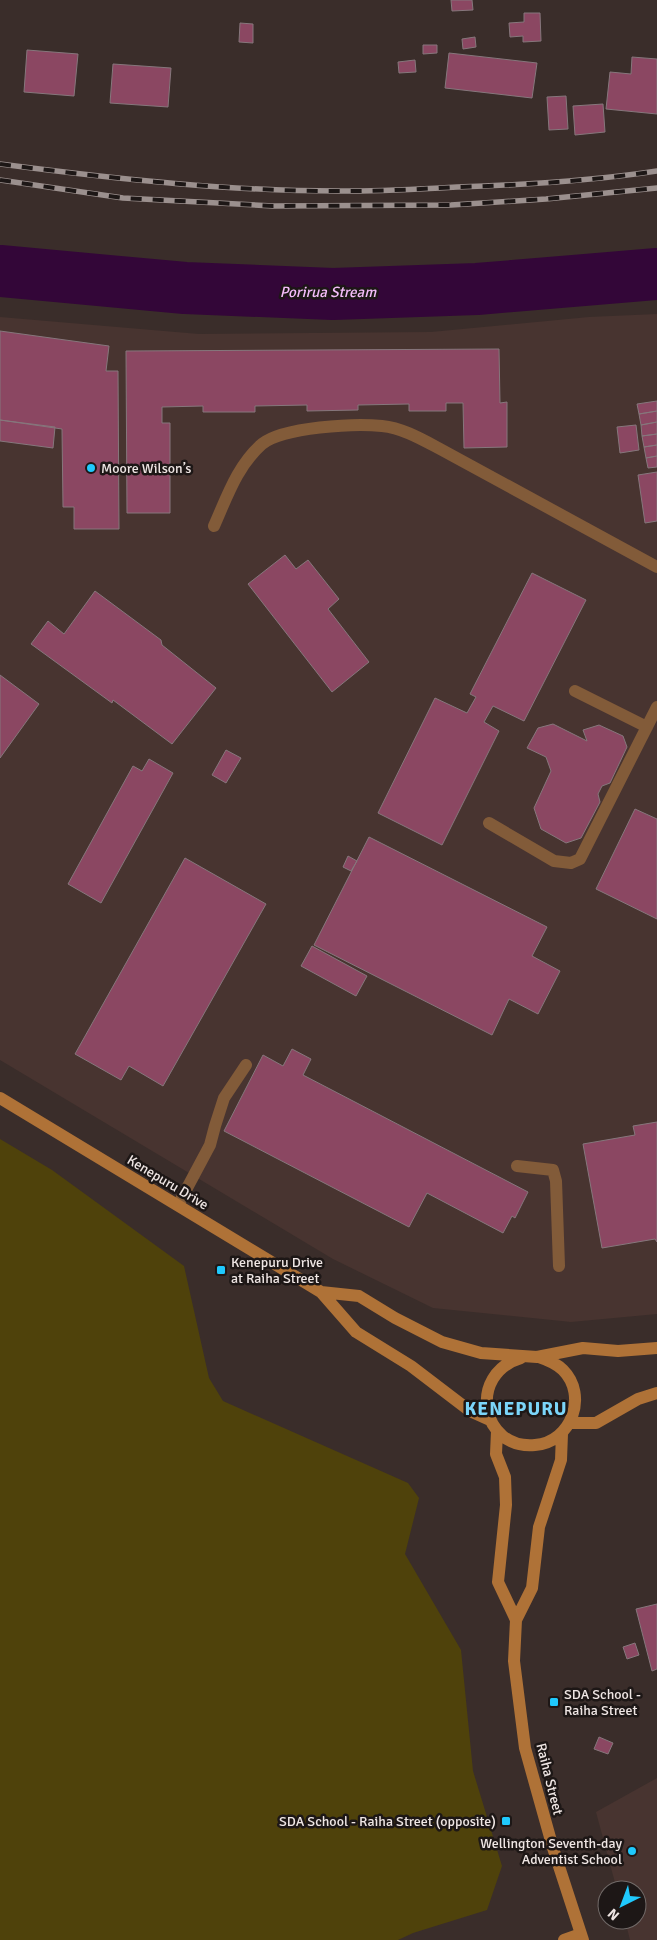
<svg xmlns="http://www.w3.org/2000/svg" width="657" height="1940" font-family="Signika,sans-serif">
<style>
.built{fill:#483430}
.green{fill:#4f420b}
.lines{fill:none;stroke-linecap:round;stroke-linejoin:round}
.river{stroke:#330638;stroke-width:52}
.building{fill:#8b4762;stroke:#86777c}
.lane{stroke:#825b39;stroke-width:12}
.secondary{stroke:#af7237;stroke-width:12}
.rail-casing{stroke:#9b908e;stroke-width:5.5}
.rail{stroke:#1d1716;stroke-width:4;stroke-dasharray:11;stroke-linecap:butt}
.poi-dot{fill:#1fc9fd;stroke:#1d1716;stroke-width:2}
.labels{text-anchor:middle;stroke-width:5;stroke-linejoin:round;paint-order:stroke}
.poi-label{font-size:14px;fill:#efe6e4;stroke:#1d1716;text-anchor:start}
.street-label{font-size:14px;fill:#efe6e4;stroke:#1d1716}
.water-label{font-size:15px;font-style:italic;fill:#f4bcf9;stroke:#1d1716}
.district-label{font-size:19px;font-weight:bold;letter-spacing:1px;fill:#7bd5f9;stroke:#1d1716}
</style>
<rect width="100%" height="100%" fill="#3a2d2a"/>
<path class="built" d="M657,314V1314L571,1322L433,1308L333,1259L0,1060V317L199,334L431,332L589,317Z
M657,1778V1940H630L625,1920H637V1890H617L596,1812Z"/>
<path class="green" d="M0,1139L52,1170L184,1266L209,1378L223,1401L408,1483L419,1498L405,1554L461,1650L473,1771L502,1866L487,1910L413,1933L398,1940H0Z"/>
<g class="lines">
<path class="river" d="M0,271L185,288L333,294L477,289L657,274"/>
</g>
<path class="building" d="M451,0H472L473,10L452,11Z
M524,13H540L541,41L523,42V36L510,37L509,23L524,22Z
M240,23L253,24V43L239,42Z
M475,37L476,47L463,49L462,39Z
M423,45H437V53L423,54Z
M27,50L78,54L74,96L24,92Z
M449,53L537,63L532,98L445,88Z
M632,57L657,59V114L606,109L610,72L631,74Z
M415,60L416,72L399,73L398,62Z
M113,64L171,68L168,107L110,103Z
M566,96L568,129L549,130L547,97Z
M603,104L605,132L575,135L573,106Z
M0,331L109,346L106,371H118L119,529H74V507H63L62,429L0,420Z
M499,349L500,403L507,402V447L464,448L463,403H446V411H409V404L358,405V410L307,411V405L255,406V412H203V406L162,407V423H170V513H127L126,351Z
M657,401V411L639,414L637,404Z
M657,411V422L641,425L639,414Z
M0,420L55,427L53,448L0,441Z
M657,422V434L642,436L641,425Z
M636,425L639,450L620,453L617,427Z
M657,434V445L644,447L642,436Z
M657,445V456L646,458L644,447Z
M657,456V467L648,468L646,458Z
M657,472V521L645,523L638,475Z
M285,555L296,569L308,560L339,599L328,609L369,662L332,692L248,584Z
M532,573L586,600L524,721L493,706L484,722L499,731L442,845L378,813L435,698L467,713L476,697L470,694Z
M95,591L161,640L162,645L216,688L172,744L113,700L112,703L31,644L48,621L64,634Z
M0,675L39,704L0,758Z
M553,724L587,741L583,730L599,725L623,736L627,747L610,783L602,786L598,794L600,802L581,838L566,843L541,829L534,808L551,771L546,757L527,748L538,728Z
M226,750L241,758L226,783L212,775Z
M149,759L173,773L101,903L68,884L133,766L142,771Z
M635,809L657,819V919L596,889Z
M369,837L547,927L532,956L560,971L538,1014L509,999L492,1035L314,945Z
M348,856L357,861L351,871L343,867Z
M185,858L266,904L163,1086L129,1066L121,1080L75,1054Z
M312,946L367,976L356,996L301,966Z
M292,1049L311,1059L303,1075L528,1192L515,1218L512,1216L503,1233L427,1193L409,1227L224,1131L263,1055L283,1066Z
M657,1122V1242L655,1239L602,1248L583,1144L635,1135L633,1126Z
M657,1604V1669L652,1671L636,1609Z
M635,1643L639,1655L627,1659L623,1647Z
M599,1737L613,1743L608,1754L594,1749Z"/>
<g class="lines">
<path class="lane" d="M214,526C227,497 237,466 262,444C283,427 355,423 382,426C403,428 423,440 442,450L657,567
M575,691L647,727
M489,823L554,861L571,863L580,859L657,707
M517,1166L553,1170L556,1181L559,1266
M178,1205L210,1145L215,1126L224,1098L246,1065"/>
<path class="secondary" d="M0,1098L321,1292L356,1332L411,1366L470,1411L490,1420
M321,1292L359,1296L395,1318L442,1342L481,1353L537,1357L583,1348L618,1351L657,1348
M521,1358C467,1374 481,1450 535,1445C572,1442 588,1395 563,1370C556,1363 548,1360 539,1357
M570,1423H596L638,1399L657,1393
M497,1431L496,1454L505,1477L506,1505L498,1582L516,1620
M562,1434L561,1460L539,1527L532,1588L516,1620L514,1661L525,1748L553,1848L583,1940
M564,1940L581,1934"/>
<defs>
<path id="rail" d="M0,164C116,179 234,192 351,191C386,191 422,189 457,187C524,185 591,181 657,171
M0,180L123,198L273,206L451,205L546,199L657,188"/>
</defs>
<use href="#rail" class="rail-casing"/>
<use href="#rail" class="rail"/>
</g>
<g class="poi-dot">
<circle cx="91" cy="468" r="5"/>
<rect x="216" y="1265" width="10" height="10" rx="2.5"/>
<rect x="549" y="1697" width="10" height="10" rx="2.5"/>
<rect x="501" y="1816" width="10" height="10" rx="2.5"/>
<circle cx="632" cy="1851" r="5"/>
</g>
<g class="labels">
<g class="poi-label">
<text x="101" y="473">Moore Wilson’s</text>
<text x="231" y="1267">Kenepuru Drive<tspan x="231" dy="16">at Raiha Street</tspan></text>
<text x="564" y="1699">SDA School -<tspan x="564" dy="16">Raiha Street</tspan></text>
<text x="496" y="1826" text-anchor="end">SDA School - Raiha Street (opposite)</text>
<text x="622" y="1848" text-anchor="end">Wellington Seventh-day<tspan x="622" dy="16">Adventist School</tspan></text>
</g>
<g class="street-label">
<text transform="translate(168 1182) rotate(31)" y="5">Kenepuru Drive</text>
<text transform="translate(550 1779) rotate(76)" y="5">Raiha Street</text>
</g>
<g class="water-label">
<text x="328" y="297">Porirua Stream</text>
</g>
<g class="district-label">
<text x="516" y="1415">KENEPURU</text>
</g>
</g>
<g transform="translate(622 1905) rotate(222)"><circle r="24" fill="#1d1716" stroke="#716a68"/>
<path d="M0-4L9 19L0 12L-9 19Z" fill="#1fc9fd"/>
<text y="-8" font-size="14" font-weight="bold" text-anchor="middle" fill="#efe6e4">N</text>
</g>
</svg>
